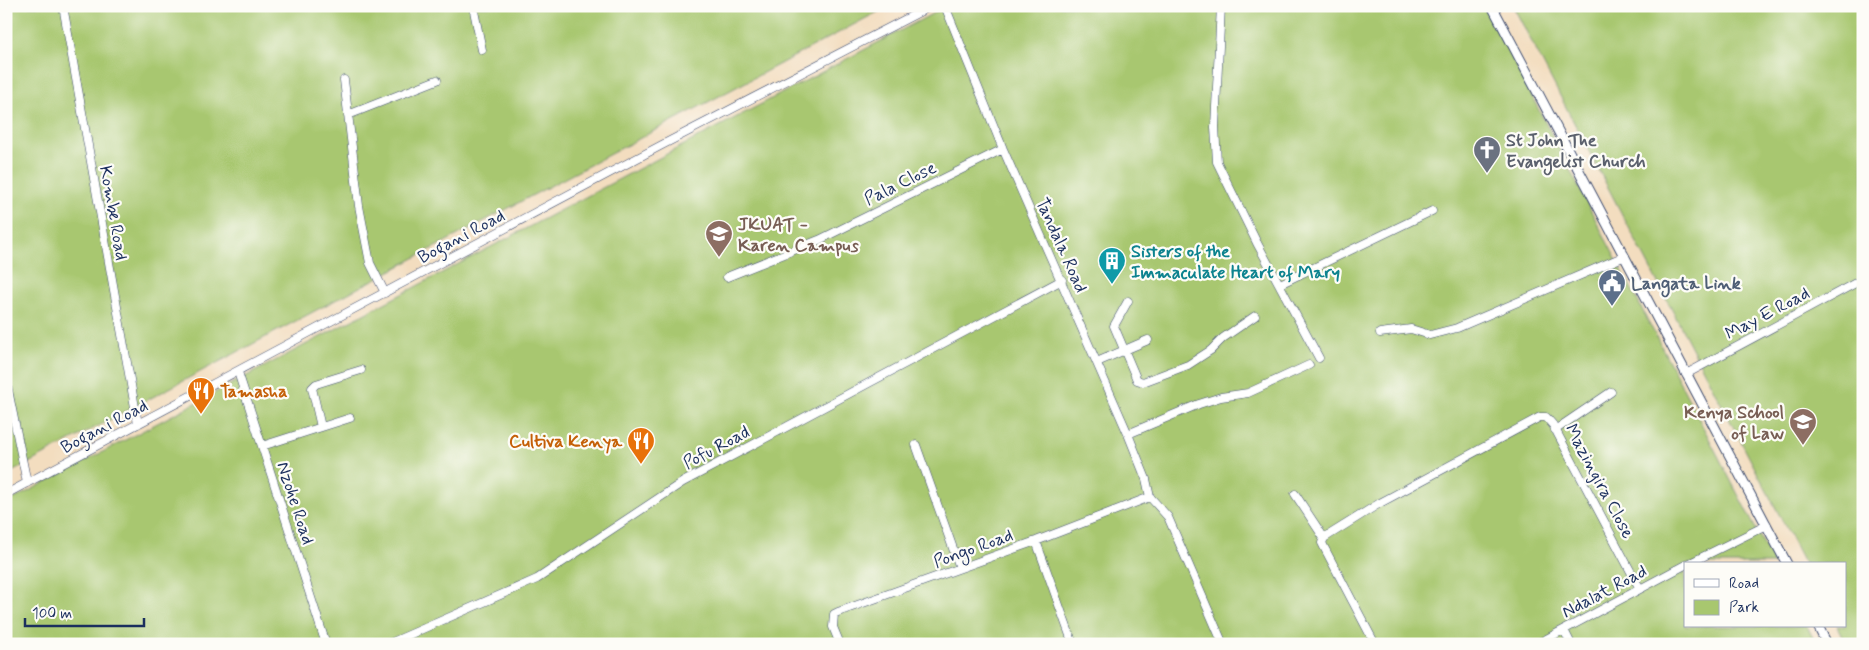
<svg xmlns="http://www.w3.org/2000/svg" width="1869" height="650" font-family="Mynerve,sans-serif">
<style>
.green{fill:#a8c76f;stroke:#627b66}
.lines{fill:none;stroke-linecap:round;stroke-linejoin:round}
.minor-casing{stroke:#3b496d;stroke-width:9}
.tertiary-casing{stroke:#3b496d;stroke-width:11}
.minor{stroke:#fff;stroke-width:8}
.tertiary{stroke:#fff;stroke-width:9}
.labels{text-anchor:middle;stroke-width:4.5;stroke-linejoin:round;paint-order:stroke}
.worship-label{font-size:18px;font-weight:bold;fill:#5b616d;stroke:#fdfcf7;text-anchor:start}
.street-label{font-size:18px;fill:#1b2f5e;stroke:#fdfcf7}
.education-label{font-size:18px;font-weight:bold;fill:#785e54;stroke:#fdfcf7;text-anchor:start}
.culture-label{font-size:18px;font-weight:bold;fill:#0d838f;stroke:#fdfcf7;text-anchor:start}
.service-label{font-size:18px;font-weight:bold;fill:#4e5e75;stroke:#fdfcf7;text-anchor:start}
.food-label{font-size:18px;font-weight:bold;fill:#c56008;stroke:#fdfcf7;text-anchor:start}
</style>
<rect width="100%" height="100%" fill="#fdfcf7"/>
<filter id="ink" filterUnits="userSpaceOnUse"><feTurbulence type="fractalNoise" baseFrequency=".02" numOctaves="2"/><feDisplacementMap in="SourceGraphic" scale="10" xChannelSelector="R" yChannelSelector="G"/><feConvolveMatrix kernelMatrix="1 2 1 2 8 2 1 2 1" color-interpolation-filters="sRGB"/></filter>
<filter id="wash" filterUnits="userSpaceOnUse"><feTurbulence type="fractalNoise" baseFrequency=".0096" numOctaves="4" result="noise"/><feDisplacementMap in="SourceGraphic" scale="20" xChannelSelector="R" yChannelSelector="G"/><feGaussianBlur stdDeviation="1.12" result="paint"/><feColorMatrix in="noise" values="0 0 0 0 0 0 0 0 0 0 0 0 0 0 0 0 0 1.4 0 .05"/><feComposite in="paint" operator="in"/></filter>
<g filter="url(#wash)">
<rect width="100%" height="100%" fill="#f3ddbf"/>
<path class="green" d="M6,6H889L6,475Z
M947,6H1485L1774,564H1685V626H1807L1816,644H6V503Z
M1513,6H1863V644H1846L1837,626H1845V564H1805Z"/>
</g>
<g filter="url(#ink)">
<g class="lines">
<defs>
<path id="minor" d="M63,6L138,424
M473,6L482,50
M945,6L1003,149L1128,434L1146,479L1150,497L1168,517L1223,644
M1221,6L1215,127L1217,162L1257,243L1319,358
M344,80L359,206L370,263L385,293
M348,115L437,80
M727,277L819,240L1003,149
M1280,284L1432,211
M1128,301L1114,326L1137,380L1143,382L1188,365L1211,350L1223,338L1255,316
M1380,333L1411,329L1430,335L1457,328L1625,256
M1097,362L1148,340
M238,372L326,644
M1686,374L1863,279
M6,380L27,483
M321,427L312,388L316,384L361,370
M1555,430L1611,392
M1128,434L1199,404L1221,397L1248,393L1309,365
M916,445L960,568
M262,446L350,418
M6,494L660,146L931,6
M1295,494L1324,538
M1036,541L1073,644
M1688,564L1767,525
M1564,630L1571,644
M388,644L537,579L683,482L1062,280
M840,644L833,627L834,614L838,612L1036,541L1150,497
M1375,644L1325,549L1322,543L1324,538L1380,503L1540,417H1546L1553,425L1640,589
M1537,644L1685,565"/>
<path id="tertiary" d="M1492,6L1787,564
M1818,626L1827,644"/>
</defs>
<use href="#minor" class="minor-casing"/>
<use href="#tertiary" class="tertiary-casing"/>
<use href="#minor" class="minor"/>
<use href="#tertiary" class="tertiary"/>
</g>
</g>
<defs>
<symbol id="church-pin" viewBox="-11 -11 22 30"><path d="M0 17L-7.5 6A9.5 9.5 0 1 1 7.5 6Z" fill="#6b7280" stroke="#fdfcf7"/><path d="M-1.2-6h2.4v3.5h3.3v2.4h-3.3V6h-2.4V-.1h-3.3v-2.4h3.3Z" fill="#fff"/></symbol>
<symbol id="university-pin" viewBox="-11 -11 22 30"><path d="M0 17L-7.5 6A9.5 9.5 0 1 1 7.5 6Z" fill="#8d6e63" stroke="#fdfcf7"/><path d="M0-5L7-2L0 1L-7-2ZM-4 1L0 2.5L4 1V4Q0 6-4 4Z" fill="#fff"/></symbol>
<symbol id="building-pin" viewBox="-11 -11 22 30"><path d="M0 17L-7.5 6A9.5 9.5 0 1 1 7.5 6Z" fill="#0f9aa8" stroke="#fdfcf7"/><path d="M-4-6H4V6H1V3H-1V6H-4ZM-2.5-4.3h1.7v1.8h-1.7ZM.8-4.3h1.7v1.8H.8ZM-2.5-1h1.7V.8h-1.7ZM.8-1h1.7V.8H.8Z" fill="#fff"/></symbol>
<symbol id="civic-pin" viewBox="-11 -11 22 30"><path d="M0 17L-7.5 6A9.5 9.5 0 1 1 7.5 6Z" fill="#5c6f8a" stroke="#fdfcf7"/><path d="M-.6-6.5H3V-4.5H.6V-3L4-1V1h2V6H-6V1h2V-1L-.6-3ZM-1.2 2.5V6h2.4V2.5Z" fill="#fff"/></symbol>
<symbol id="restaurant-pin" viewBox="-11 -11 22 30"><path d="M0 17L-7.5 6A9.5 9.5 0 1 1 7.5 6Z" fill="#e8710a" stroke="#fdfcf7"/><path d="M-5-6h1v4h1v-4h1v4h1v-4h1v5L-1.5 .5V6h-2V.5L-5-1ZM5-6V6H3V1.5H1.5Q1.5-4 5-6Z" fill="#fff"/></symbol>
</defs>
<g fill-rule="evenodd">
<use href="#church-pin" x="1471" y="134" width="32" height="43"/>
<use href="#university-pin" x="703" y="218" width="32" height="43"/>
<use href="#building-pin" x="1096" y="245" width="32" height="43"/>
<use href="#civic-pin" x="1596" y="267" width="32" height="43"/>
<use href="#restaurant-pin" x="185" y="375" width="32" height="43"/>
<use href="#university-pin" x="1787" y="406" width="32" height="43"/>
<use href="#restaurant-pin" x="625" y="425" width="32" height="43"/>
</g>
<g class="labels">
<g class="worship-label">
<text x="1506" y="146">St John The<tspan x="1506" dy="21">Evangelist Church</tspan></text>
</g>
<g class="street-label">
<text transform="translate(900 183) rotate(-26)" y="6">Pala Close</text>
<text transform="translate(114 213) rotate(80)" y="6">Kombe Road</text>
<text transform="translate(461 236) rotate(-28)" y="6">Bogani Road</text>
<text transform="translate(1062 245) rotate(66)" y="6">Tandala Road</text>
<text transform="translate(1767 313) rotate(-28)" y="6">May E Road</text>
<text transform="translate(104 426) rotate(-28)" y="6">Bogani Road</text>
<text transform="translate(716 447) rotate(-28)" y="6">Pofu Road</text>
<text transform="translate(1600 481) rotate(62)" y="6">Mazingira Close</text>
<text transform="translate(296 503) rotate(72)" y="6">Nzohe Road</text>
<text transform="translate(973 548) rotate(-20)" y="6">Pongo Road</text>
<text transform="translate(1604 591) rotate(-28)" y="6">Ndalat Road</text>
</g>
<g class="education-label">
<text x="738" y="230">JKUAT -<tspan x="738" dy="21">Karen Campus</tspan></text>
<text x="1784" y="418" text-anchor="end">Kenya School<tspan x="1784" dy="21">of Law</tspan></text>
</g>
<g class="culture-label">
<text x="1131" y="257">Sisters of the<tspan x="1131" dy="21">Immaculate Heart of Mary</tspan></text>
</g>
<g class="service-label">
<text x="1631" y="289">Langata Link</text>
</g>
<g class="food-label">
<text x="220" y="397">Tamasha</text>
<text x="622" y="447" text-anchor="end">Cultiva Kenya</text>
</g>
</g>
<rect width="1869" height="650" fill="none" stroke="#fdfcf7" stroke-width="25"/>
<rect x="1684" y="562" width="162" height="65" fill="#fdfcf7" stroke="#a3aaba"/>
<rect x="1694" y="579" width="25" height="8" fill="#ffffff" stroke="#a3aaba"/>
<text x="1729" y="588" font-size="15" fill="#1b2f5e">Road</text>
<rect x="1694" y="600" width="25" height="15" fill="#a8c76f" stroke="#a3aaba"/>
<text x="1729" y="612" font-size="15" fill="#1b2f5e">Park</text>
<path d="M25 618v8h119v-8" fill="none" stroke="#1b2f5e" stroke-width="2.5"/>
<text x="32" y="618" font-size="15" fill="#1b2f5e" stroke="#fdfcf7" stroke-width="4" paint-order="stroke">100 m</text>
</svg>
